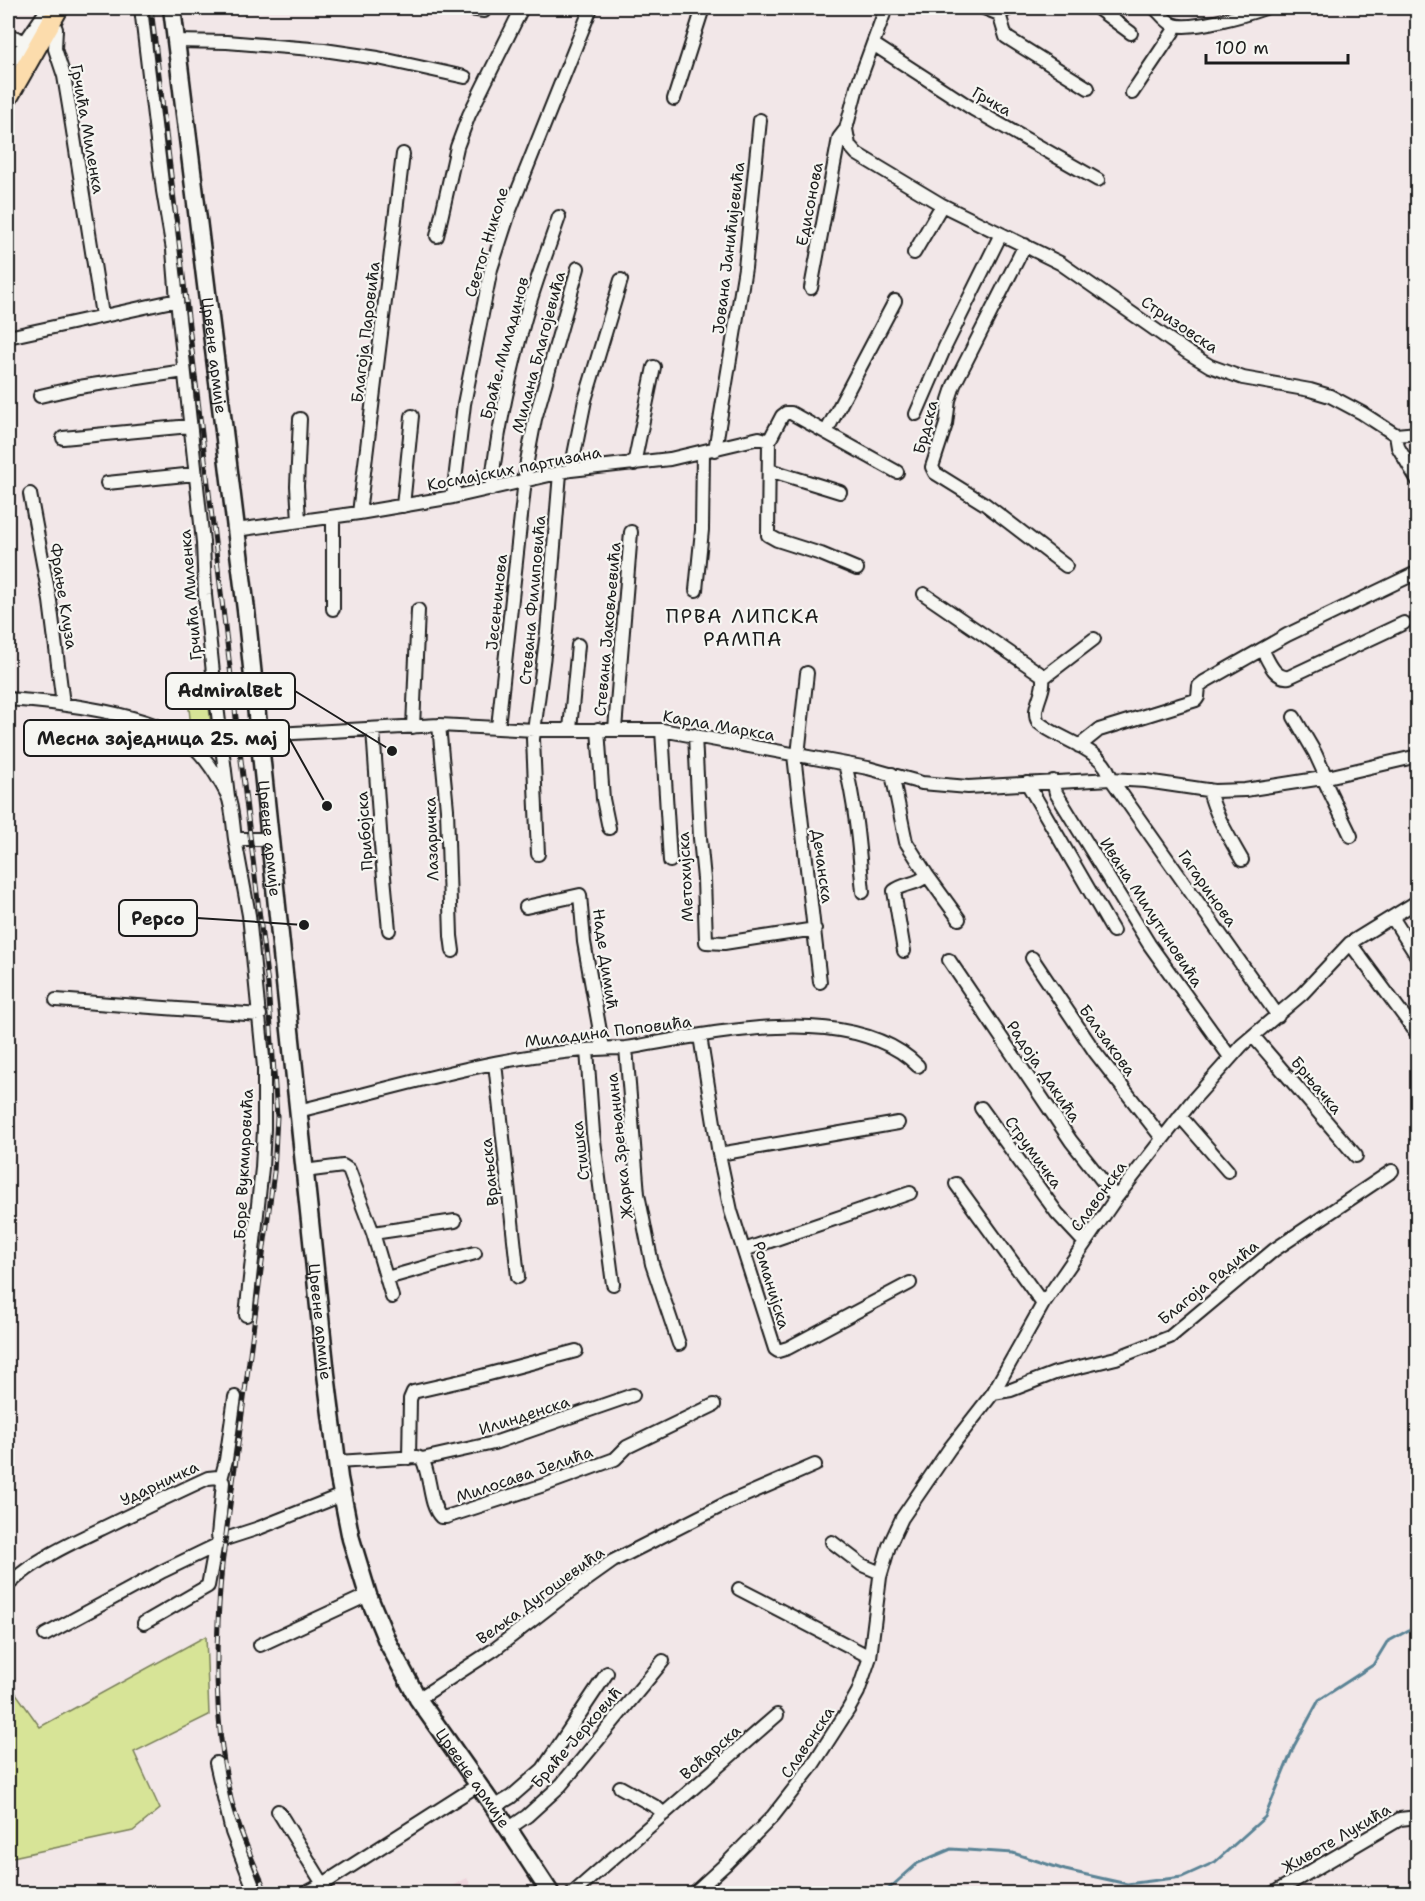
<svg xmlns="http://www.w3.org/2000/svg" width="1425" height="1901" font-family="'Shantell Sans',sans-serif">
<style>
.built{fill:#eed5dc}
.green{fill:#d7e497;stroke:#7a805a;stroke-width:1.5}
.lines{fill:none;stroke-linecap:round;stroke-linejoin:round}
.stream{stroke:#5a8395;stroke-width:3}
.street-casing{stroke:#1c1c1c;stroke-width:16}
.secondary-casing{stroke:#1c1c1c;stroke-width:21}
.primary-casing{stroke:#1c1c1c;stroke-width:22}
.street{stroke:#f6f6f2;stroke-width:12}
.secondary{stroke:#f6f6f2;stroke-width:16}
.primary{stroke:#fcdcac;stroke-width:18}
.rail-casing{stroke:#1c1c1c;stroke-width:5}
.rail{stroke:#f6f6f2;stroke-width:3;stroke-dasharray:9;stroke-linecap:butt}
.labels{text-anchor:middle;stroke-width:4.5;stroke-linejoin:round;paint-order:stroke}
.street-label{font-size:16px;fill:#1c1c1c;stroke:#f6f6f2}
.quarter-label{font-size:20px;letter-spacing:1.5px;fill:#1c1c1c;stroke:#f6f6f2}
.leader{fill:none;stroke:#1c1c1c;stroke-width:2}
.callout-dot{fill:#1c1c1c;stroke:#f6f6f2;stroke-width:2}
.callout{fill:#f6f6f2;stroke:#1c1c1c;stroke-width:2}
.callout-label{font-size:18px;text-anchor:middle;font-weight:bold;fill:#1c1c1c}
</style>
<rect width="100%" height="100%" fill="#f2e7e8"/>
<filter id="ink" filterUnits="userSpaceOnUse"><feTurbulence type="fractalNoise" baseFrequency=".0167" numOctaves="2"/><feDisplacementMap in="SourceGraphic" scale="12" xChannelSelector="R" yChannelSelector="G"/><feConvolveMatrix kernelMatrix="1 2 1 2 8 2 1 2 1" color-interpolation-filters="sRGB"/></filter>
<g filter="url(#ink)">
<path class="built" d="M467,1878L475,1893H438Z"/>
<path class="green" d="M207,687L211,726L191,728L187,689Z
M206,1636L209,1715L134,1752L160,1809L133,1831L8,1858V1682L40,1727Z"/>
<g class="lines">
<path class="stream" d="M883,1894L918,1863L951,1849L1013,1853L1065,1870L1127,1884L1182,1877L1215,1862L1265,1817L1294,1746L1319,1700L1373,1665L1387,1642L1418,1625"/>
<defs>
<path id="street" d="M141,8L163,191L173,250L177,300
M463,8L484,11
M886,8L857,87L846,129L849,145L857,154L942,205L1060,263L1187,352L1210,366L1243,378L1310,390L1330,396L1362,413L1396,435L1418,433
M984,8L999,14L1010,8
M1097,8L1131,33
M1155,8C1160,13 1166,21 1172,24C1188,32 1248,14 1265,8
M999,14L1006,37L1088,88
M52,20L56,29L55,49L64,76L69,106L102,315
M8,37H14L24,41
M176,41L227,42L324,50L378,58L465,77
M873,44L973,109L1098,180
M8,67L48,8
M1132,93L1173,32L1175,26
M674,99L703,8
M437,236L457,147L469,115L522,8
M1025,245L954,385L949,400L946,424L932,467L935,473L985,504L1066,566
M914,253L942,205
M811,288L839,138L846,129
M8,337L177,300L203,542L205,595L213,673L228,796
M40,396L79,387L184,371
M916,414L945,347L1001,234
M826,432L895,301
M1396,435L1398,447L1418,481
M63,438L190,426
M715,450L745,268L760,120
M634,464L654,367
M571,470L585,400L621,280
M769,470L840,492
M107,483L195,474
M491,489C497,432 509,377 524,322C534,286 547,252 559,217
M30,494L50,601L63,704
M453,497L464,404L491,269L510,210L591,8
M403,506L412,416
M359,513L403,154
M333,517V609
M299,521L297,486L300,419
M236,530L359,513L453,497L571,470L670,459L759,438L769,441
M857,569L821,554L777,540L768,535L769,441L782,416L786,413H791L897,472
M696,590L702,530L703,453
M924,594L1042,675C1048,690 1030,707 1038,722C1060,741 1104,748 1111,779L1278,1016
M1262,649C1268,660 1274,679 1289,677L1404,623
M1043,678L1094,639
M8,699C56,702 150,713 189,743C205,755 218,777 227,794C233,807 233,826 235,839H269
M1294,717L1315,753L1326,777
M439,725L447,809L451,936L453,951
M413,727L418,610
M498,727L527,461L535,419L578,268
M373,729L381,845L389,930
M570,729L578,645
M598,729L603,799L609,828
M615,729L631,532
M662,730L670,861
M258,735L439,725L535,730H662L868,768L922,783L968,787L1111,779L1146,781L1214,791L1245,790L1323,778L1418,756
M695,735L700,838L704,879L706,942L724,943L815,929
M1079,746L1099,730L1196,700L1198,697L1199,686L1204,682L1287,635L1418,572
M794,755L820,982
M798,755L807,673
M845,764C856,806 859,849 863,892
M892,774L906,842L927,875L959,919
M1323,778L1351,836
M1053,781L1056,793L1149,944L1230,1057
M1027,783L1113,931
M1209,790C1215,815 1229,837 1242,860
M235,839L249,915L264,1067V1129L262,1168L246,1315
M538,854L533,739L547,632L560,473
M526,907L580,895L584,942L603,1048
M1392,917L1418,958
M1350,943L1418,1035
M904,951L894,891C903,883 918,885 927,875
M1032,958L1095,1052L1162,1138
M949,960L1071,1141L1116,1198
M56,1000L260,1015
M700,1036L719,1154L731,1211L775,1349L778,1351L788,1348L910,1283
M1253,1036L1356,1156
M626,1048L638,1194L652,1264L679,1344
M587,1050L593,1133L613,1284
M495,1063L518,1277
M981,1108L1057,1213L1084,1242
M298,1111C406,1085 515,1049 626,1048C707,1035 827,1005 901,1052C907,1056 913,1061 918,1066
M1180,1116L1228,1171
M719,1154L898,1123
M304,1171L343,1166L349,1170L373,1233L392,1297
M956,1184L1043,1304
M373,1233L455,1221
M744,1250L910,1193
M387,1278L475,1253
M993,1393L1011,1390L1055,1373L1116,1358L1170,1337L1274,1250L1392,1171
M409,1458L410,1399L413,1392L474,1378L576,1351
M422,1459L494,1443L633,1395
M337,1462L417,1457L422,1459C431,1475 429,1506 441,1517H446L544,1485L615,1459L627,1447L714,1405
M221,1479L226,1460L235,1397
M832,1542L862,1565L881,1573
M8,1585C34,1560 71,1543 103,1528C138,1511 173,1494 208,1478L218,1477L223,1482L218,1536L222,1540L259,1528L342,1495
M739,1589L870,1657
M144,1623L208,1586L215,1548L219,1540
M45,1635L163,1571L217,1545
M260,1645L368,1595
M418,1699L495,1649L561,1598L613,1561L725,1504L815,1465
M216,1763L232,1832L256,1894
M620,1787L656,1807L664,1814
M494,1807L511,1797L543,1769L607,1673
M278,1811L323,1884
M508,1829L527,1816L561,1785L663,1661
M304,1894L323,1884L478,1785
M572,1894L777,1715
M693,1894L728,1862L773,1816L812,1766L848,1710L858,1692L870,1657L880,1577L889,1546L902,1518L950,1448L993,1393L1043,1304L1116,1198L1193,1100L1242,1045L1302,994L1350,943L1418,901
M1272,1894L1400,1819L1418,1817"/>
<g id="secondary">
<path id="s1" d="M172,8L246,610L326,1374L339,1478L351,1539L368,1595L387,1641L418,1699L494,1807L551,1894"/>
</g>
<path id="primary" d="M8,98L59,8"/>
</defs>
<use href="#street" class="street-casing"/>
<use href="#secondary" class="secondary-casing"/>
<use href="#primary" class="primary-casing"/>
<use href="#street" class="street"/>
<use href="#secondary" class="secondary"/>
<use href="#primary" class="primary"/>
<defs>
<path id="rail" d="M151,8L268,985L277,1116L274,1172L222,1565C215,1643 213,1721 231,1799C239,1831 254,1863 267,1894"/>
</defs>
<use href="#rail" class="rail-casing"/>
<use href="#rail" class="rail"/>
</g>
</g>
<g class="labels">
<g class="street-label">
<text transform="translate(992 101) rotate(30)" y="6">Грчка</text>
<text transform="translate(88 129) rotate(80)" y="6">Грчића Миленка</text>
<text transform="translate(809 204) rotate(-79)" y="6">Едисонова</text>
<text transform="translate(486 242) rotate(-73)" y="6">Светог Николе</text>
<text transform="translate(728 248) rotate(-83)" y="6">Јована Јанићијевића</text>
<text transform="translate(1180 324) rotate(34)" y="6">Стризовска</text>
<text transform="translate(365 332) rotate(-83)" y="6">Благоја Паровића</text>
<text transform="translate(504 348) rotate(-75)" y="6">Браће Миладинов</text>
<text transform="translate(538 352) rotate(-75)" y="6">Милана Благојевића</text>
<text dy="6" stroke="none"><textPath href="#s1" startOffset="350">Црвене армије</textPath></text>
<text transform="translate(925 427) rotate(-75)" y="6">Брдска</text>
<text transform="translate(514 468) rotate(-11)" y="6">Космајских партизана</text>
<text transform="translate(190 595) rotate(-95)" y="6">Грчића Миленка</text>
<text transform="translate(64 596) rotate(81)" y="6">Фрање Клуза</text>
<text transform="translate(532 600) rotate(-85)" y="6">Стевана Филиповића</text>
<text transform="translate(496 602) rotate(-84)" y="6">Јесењинова</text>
<text transform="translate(607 629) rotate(-85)" y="6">Стевана Јаковљевића</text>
<text transform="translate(719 725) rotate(10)" y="6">Карла Маркса</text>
<text transform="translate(364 831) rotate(-94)" y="6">Прибојска</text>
<text dy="6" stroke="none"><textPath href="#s1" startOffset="836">Црвене армије</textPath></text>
<text transform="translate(431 839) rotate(-92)" y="6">Лазаричка</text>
<text transform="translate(823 866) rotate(82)" y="6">Дечанска</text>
<text transform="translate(685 877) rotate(-93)" y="6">Метохијска</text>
<text transform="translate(1208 888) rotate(55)" y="6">Гагаринова</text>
<text transform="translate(1152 912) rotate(57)" y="6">Ивана Милутиновића</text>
<text transform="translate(606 959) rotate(82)" y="6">Наде Димић</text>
<text transform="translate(608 1031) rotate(-7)" y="6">Миладина Поповића</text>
<text transform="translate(1108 1040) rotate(54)" y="6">Балзакова</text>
<text transform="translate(1044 1071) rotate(56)" y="6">Радоја Дакића</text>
<text transform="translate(1317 1085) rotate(50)" y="6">Брњачка</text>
<text transform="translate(619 1146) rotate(-96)" y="6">Жарка Зрењанина</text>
<text transform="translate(580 1151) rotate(-97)" y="6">Стишка</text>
<text transform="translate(1034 1152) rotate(54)" y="6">Струмичка</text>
<text transform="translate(243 1164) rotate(-87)" y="6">Боре Вукмировића</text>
<text transform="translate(489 1172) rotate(-96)" y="6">Врањска</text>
<text transform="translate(1098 1196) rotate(-54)" y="6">Славонска</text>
<text transform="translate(1208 1282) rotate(-39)" y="6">Благоја Радића</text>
<text transform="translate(772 1285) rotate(73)" y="6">Романијска</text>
<text dy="6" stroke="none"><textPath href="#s1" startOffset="1322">Црвене армије</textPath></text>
<text transform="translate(524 1415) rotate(-18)" y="6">Илинденска</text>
<text transform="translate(524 1474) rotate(-19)" y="6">Милосава Јелића</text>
<text transform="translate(159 1483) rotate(-25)" y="6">Ударничка</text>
<text transform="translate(540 1595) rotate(-36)" y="6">Вељка Дугошевића</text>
<text transform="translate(576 1737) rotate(-49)" y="6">Браће Јерковић</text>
<text transform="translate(807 1742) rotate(-56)" y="6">Славонска</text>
<text transform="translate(710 1752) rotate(-41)" y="6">Воћарска</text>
<text dy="6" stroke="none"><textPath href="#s1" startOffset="1812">Црвене армије</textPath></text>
<text transform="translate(1336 1838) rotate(-30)" y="6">Животе Лукића</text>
</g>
<g class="quarter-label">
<text x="743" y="623">ПРВА ЛИПСКА<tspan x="743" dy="23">РАМПА</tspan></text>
</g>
</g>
<path class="leader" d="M392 751L295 691M327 806L289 738M304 925L197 918"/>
<g class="callout-dot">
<circle cx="392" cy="751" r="6"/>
<circle cx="327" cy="806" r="6"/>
<circle cx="304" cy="925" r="6"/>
</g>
<g class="callout">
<rect x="166" y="673" width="129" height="36" rx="6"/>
<rect x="24" y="720" width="265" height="36" rx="6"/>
<rect x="119" y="900" width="78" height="36" rx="6"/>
</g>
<g class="callout-label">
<text x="230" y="697">AdmiralBet</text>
<text x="157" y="745">Месна заједница 25. мај</text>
<text x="158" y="925">Pepco</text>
</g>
<rect width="1425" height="1901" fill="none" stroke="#f6f6f2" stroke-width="30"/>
<rect x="15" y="15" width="1395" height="1871" fill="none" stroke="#1c1c1c" stroke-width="2" filter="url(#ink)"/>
<path d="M1206 54v9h142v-9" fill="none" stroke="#1c1c1c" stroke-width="3"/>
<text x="1215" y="54" font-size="18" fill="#1c1c1c" stroke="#f6f6f2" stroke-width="4.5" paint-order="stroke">100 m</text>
</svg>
